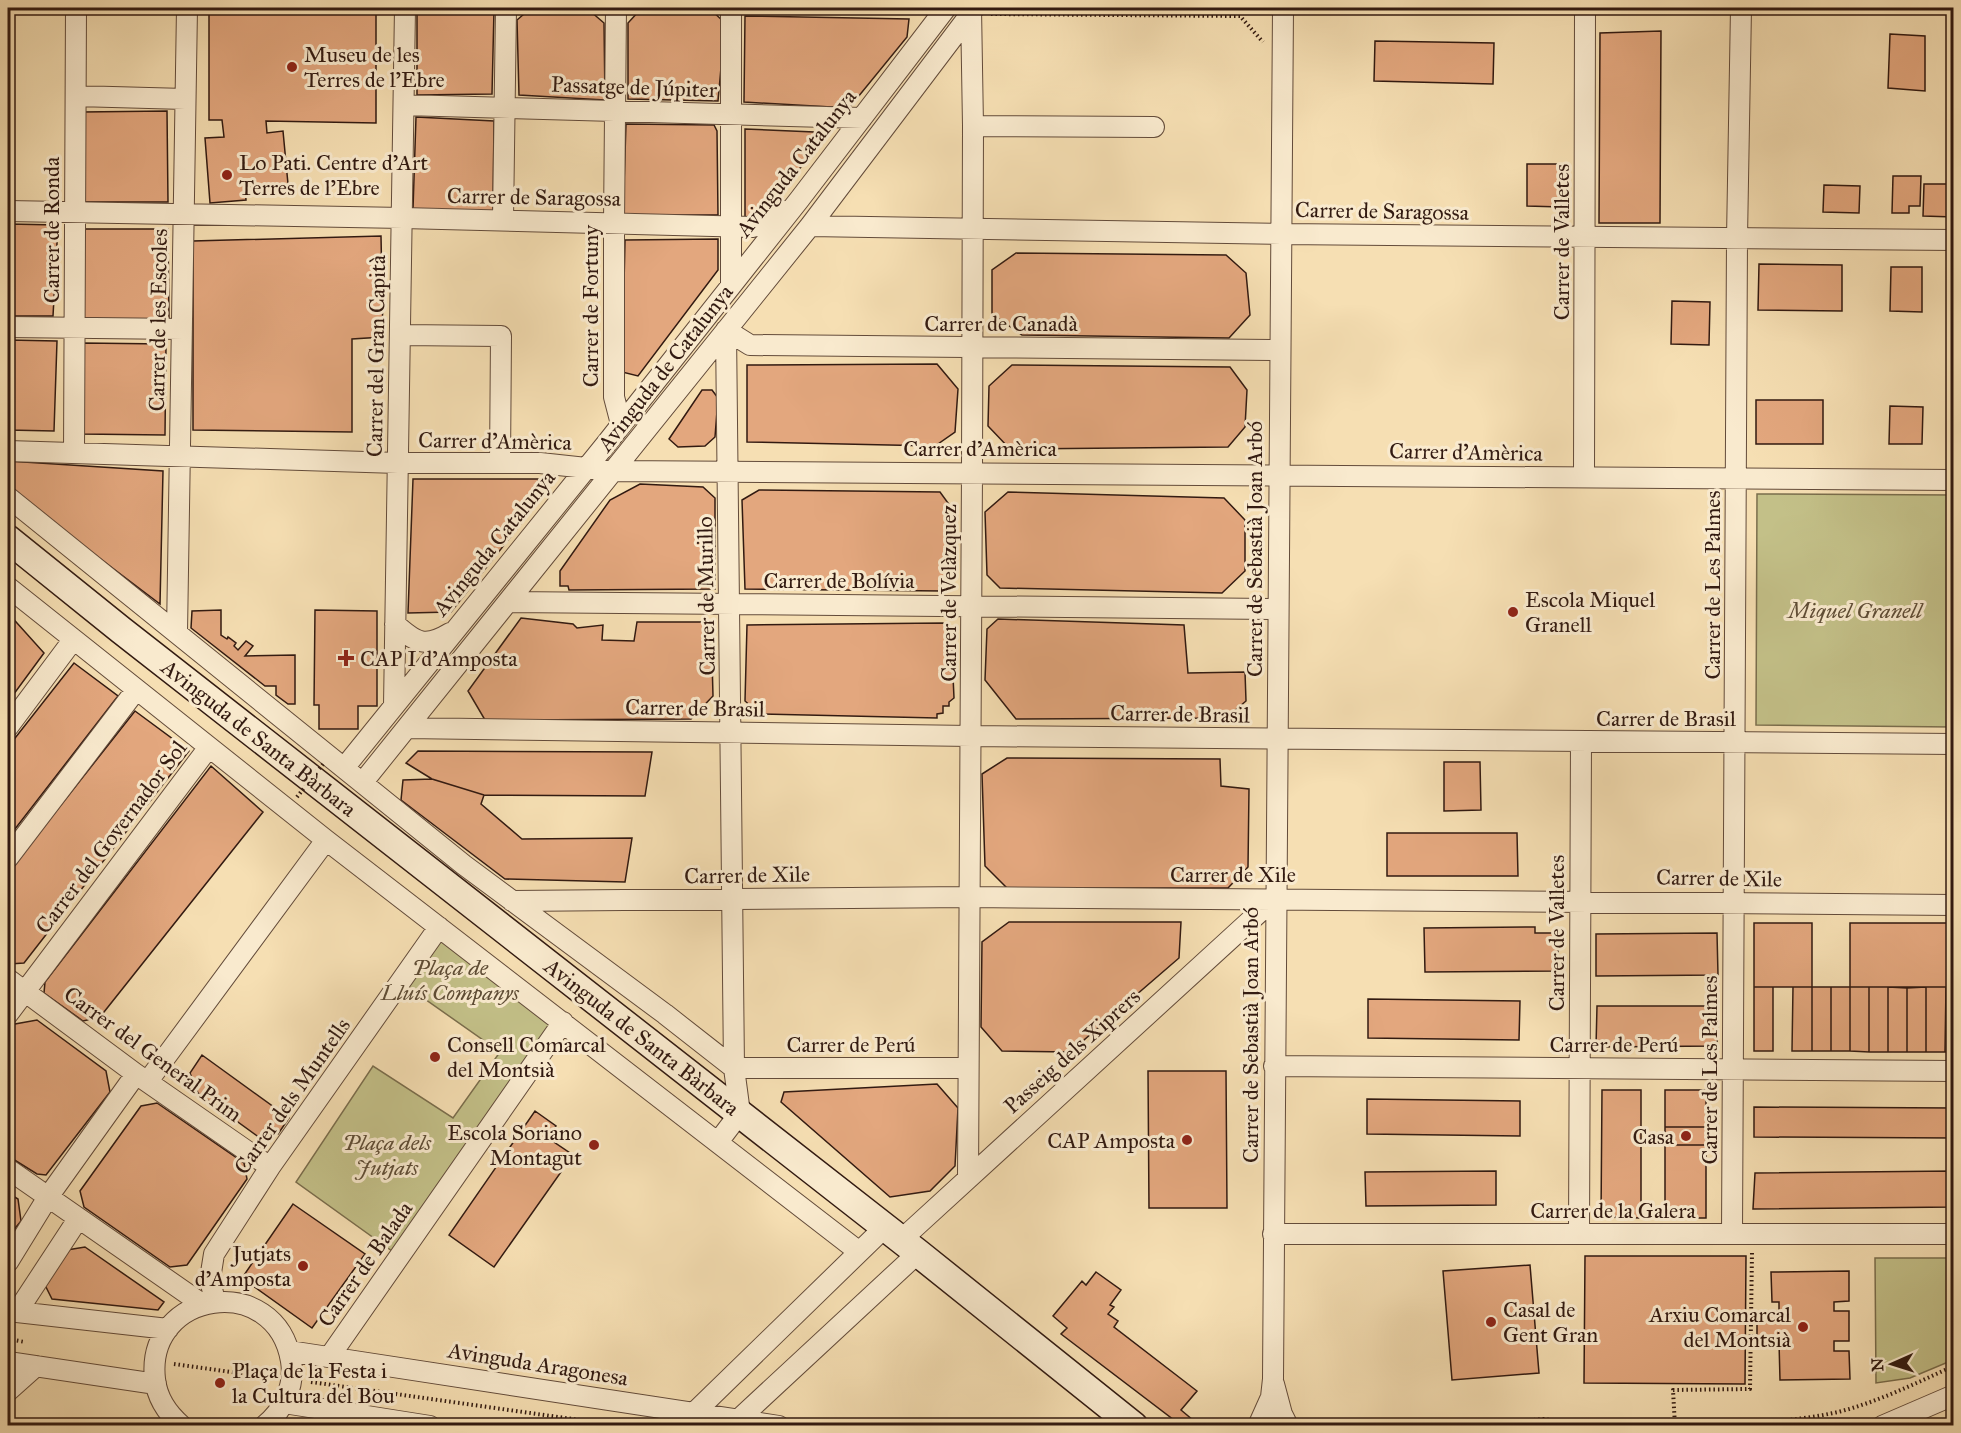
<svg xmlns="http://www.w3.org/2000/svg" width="1961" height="1433" font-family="'IM FELL Great Primer',serif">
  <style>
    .green { fill: #c3c088; stroke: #7a6d4c; stroke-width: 1.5 }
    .building { fill: #e3a77e; stroke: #321a11; stroke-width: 1.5 }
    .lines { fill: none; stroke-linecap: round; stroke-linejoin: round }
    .street-casing { stroke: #634b3a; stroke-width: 22 }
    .secondary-casing { stroke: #321a11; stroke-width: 30 }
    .path { stroke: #321a11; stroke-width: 4; stroke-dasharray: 1.5 3; stroke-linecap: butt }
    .street { stroke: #f9eace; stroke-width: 20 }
    .secondary { stroke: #f9eace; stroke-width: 27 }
    .path-bridge { stroke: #321a11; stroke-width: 4; stroke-dasharray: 1.5 3; stroke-linecap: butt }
    .poi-dot { fill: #8f2418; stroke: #f9eace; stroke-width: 2 }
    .labels { text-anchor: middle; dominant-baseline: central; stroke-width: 6; stroke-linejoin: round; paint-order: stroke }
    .poi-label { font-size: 22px; fill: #321a11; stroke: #f9eace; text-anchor: start }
    .street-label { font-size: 22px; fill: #321a11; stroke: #f9eace }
    .park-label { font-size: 22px; font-style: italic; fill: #5e4c35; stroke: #f9eace }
  </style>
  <rect width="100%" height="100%" fill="#f6dfb3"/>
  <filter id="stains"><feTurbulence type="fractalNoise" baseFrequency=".00333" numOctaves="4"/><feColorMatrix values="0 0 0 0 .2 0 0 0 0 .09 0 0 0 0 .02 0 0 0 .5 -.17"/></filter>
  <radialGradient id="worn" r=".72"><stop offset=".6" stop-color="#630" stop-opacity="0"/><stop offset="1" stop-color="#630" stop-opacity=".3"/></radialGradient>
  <path class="green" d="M1757,494L1953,495V727L1756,725Z
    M440,933L556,1022L392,1251L296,1182L373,1066L453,1118L500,1052L405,985Z
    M1875,1258H1953V1360L1910,1378L1876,1383Z"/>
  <path class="building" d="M531,8L590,11L604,23L605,100L519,95L517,20Z
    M709,8L725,23L718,101L628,99V23L639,11Z
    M417,9L494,10L492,94L417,95Z
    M209,12L376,14V123L266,121L267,133L283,131L288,184L245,187L246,200L210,203L205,138L224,137L222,120H209Z
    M745,16L909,19L907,37L849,108L744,102Z
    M1661,31L1660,223H1599L1600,33Z
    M1890,34L1925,36V91L1888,88Z
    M1375,41L1494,43L1493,84L1374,81Z
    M167,111L168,202H82V112Z
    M416,117L494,121L493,211L413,209Z
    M626,124L714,125L717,131L718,215H623Z
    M745,129L814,132L812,153L762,216L745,217Z
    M1527,164H1562L1561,207L1527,206Z
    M1893,176H1921L1920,206H1909V213H1892Z
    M1924,184H1954V217L1923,216Z
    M1824,185L1860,186L1859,213L1823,212Z
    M8,224L58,225L53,316H8Z
    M83,229H168L169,319L83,320Z
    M381,236L383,337L352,339V432L193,430V241Z
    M718,239V270L638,376L622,372L625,240Z
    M1016,253L1226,255L1246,273L1250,315L1229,338L1022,335L992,314V270Z
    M1759,264L1842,265V311L1758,310Z
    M1891,267H1922V312L1890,311Z
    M1672,301L1710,302L1709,345L1671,344Z
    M8,340L57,341L54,431L8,430Z
    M82,343L166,344L165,435L81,434Z
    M937,364L958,389L955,432L935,446L747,442V365Z
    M1012,365L1230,367L1247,390L1245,427L1228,447L1010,449L988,426L989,386Z
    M702,390H712L718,398L715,437L705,446L678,447L669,439Z
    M1756,400H1823V444H1756Z
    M1890,406L1923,407L1922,444H1889Z
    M8,461L163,471L160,604L8,489Z
    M413,479H538L543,496L451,612L408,613Z
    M640,484L703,487L715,498V589L569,590L568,586H560V571L610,500Z
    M759,490L940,492L956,514L955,579L944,591L745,589L742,500Z
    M1008,492L1224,498L1245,520V571L1222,593L1000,588L987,575L985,512Z
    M221,610V635L227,639L228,637L236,643L234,646L238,650L246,641L253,646L245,656L295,655V704H288L276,695V686H265L191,628L192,611Z
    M315,610L377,611V706H358V729H319V705H314Z
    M8,613L44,653L8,702Z
    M521,618L573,624L577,628L603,625L602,640L634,641L637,622H711L713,696L691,719L485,720L468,691Z
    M998,619L1184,625L1188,673L1245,672L1246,701L1226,718L1016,719L985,680L987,629Z
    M943,623L951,632L954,698L949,702V706H943V713L937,714V718L760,714L745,701L747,625Z
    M74,663L118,696L8,838V747Z
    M135,711L189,751L24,963L9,964L8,963V872Z
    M418,751L652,752L645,796L484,795L432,779L406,763Z
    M1007,758L1220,759L1221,786L1249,789L1248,867L1228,888H1007L985,866L982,774Z
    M1444,762H1480L1481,810L1444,811Z
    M211,766L263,812L100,1017L83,1021L44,993L45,982Z
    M432,779L484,795L481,804L522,839L632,838L625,882L505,879L401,800L403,780Z
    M1387,833H1517L1518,876H1387Z
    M1009,922H1181L1179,958L1070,1052L1002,1051L981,1027L982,942Z
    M1754,923H1812V987H1754Z
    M1850,923H1954V987H1850Z
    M1535,927V933H1558V971L1425,972L1424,928Z
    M1717,933L1718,975L1596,976V934Z
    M1754,987H1773V1051H1754Z
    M1793,987H1812V1051H1792Z
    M1812,987H1831V1051H1812Z
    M1831,987H1850V1051H1831Z
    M1850,987H1869V1052L1850,1051Z
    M1869,987H1888V1052H1869Z
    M1888,987L1907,988V1052H1888Z
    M1926,987H1946L1945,1052H1926Z
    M1926,987V1052H1907V988Z
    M1946,987H1954V1052H1945Z
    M1368,999L1520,1001L1519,1040L1368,1038Z
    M1597,1006H1718L1717,1046L1596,1047Z
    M37,1020L106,1071L110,1092L46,1175L37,1174L8,1156V1034L15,1024Z
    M202,1055L289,1118L278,1134L260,1138L198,1093L190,1073Z
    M1148,1071H1226L1227,1208H1149Z
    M937,1084L958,1108L955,1166L930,1191L890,1197L781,1102L784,1092Z
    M1602,1090H1641V1218L1601,1217Z
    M1665,1090H1706V1218H1665Z
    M1367,1099L1520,1101V1136L1367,1134Z
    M157,1103L244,1163L247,1179L187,1265L170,1267L84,1207L80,1191L141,1106Z
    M1754,1107L1954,1108V1138L1754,1137Z
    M535,1111L556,1126L548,1138L573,1155L494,1267L449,1235Z
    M1665,1127H1706V1145H1665Z
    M1496,1171V1205L1366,1206L1365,1172Z
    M1954,1171V1207L1753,1209L1755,1173Z
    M8,1193L18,1199L21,1221L8,1237Z
    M293,1204L365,1254L312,1328L242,1278Z
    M85,1247L164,1302L158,1310L52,1299L44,1283L67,1250Z
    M1585,1256H1746L1745,1384L1584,1383Z
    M1530,1265L1539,1373L1452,1380L1443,1271Z
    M1849,1271V1301L1834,1302V1311H1849V1341H1834V1351H1849L1850,1379L1780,1380L1779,1342H1757V1312L1779,1311V1302H1772L1771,1272Z
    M1096,1272L1121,1290L1110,1305L1114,1307L1108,1314L1118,1321L1114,1327L1197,1391L1181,1410L1194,1421L1184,1424L1178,1423L1061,1334L1067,1328L1053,1316L1082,1281L1086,1285Z"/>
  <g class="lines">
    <defs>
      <path id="street" d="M616,8L614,223V397L621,424
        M76,96L185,99
        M404,105L862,118
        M973,126L1154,127
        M8,211L403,218L752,227L771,222L785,211
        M503,220L506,8
        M810,226L1281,234L1954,240
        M731,286V8
        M8,327L182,329
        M726,330L750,345L1280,350
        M401,335L501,336L500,463
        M8,451L398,463H540L614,471L1954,480
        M74,453L76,8
        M1584,477L1585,8
        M8,497L464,865L665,1014L734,1068
        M8,587L326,840L858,1251
        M508,602L1277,609
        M395,624C416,643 425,648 450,633
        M177,633L187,8
        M394,706L405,8
        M8,727L73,640
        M407,728L971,736L1954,744
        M344,768L606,444L799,200L946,8
        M363,782L810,226L972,12
        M8,858L136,690
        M512,901L969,897L1954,905
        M8,979L136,1074L270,1167
        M8,1014L209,747
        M1274,1066L1954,1071
        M734,1068H968
        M148,1081L326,840
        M718,1142L740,1113L734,1068L726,330
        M8,1169L202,1304
        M968,1178L972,472L973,126L971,8
        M1273,1234H1954
        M1579,1234L1581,741
        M1732,1234L1737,238L1741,8
        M901,1240L1275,898
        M8,1262L48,1197L136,1074
        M215,1302L210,1279L214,1254L270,1167L439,927
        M8,1311L168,1329
        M17,1312L78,1219
        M289,1351L779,1426
        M330,1356L563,1022
        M8,1362L156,1384
        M1274,1384L1282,1414L1288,1426
        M8,1391L36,1366
        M284,1403L430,1426
        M695,1412L885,1227
        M739,1419L918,1253
        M182,1426C168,1414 157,1398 155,1379C145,1290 276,1271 291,1361C295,1386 284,1410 264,1426
        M1258,1426L1271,1397L1273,1379L1283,8
        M1882,1426L1954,1395"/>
      <path id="secondary" d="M8,539L121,630L918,1253L1134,1426"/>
    </defs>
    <use href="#street" class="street-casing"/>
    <use href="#secondary" class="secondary-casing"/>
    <path class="path" d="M751,8L918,12
      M991,14L1240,16L1263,42
      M8,1339L25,1342
      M174,1364L274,1378
      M311,1382L622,1426
      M1462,1426L1544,1419L1558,1421L1563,1426
      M1674,1426C1729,1423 1785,1424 1838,1412C1878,1402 1916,1383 1954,1366
      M1675,1426L1673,1390L1750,1389L1752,1252"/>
    <use href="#street" class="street"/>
    <use href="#secondary" class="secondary"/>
    <path class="path-bridge" d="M297,797L323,764"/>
  </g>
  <g class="poi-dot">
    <circle cx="292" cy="67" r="6"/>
    <circle cx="227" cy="175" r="6"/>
    <circle cx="1513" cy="612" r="6"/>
    <path d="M343 649h6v6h6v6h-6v6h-6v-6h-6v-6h6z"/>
    <circle cx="435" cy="1057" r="6"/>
    <circle cx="1686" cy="1136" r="6"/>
    <circle cx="1187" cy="1140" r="6"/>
    <circle cx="594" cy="1145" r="6"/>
    <circle cx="303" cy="1266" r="6"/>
    <circle cx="1491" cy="1322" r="6"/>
    <circle cx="1803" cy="1327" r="6"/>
    <circle cx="220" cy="1383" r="6"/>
  </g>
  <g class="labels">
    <g class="poi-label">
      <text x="304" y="54">Museu de les<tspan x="304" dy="25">Terres de l'Ebre</tspan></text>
      <text x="239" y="162">Lo Pati. Centre d'Art<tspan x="239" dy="25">Terres de l'Ebre</tspan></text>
      <text x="1525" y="599">Escola Miquel<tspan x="1525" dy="25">Granell</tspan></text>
      <text x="360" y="658">CAP I d'Amposta</text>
      <text x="447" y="1044">Consell Comarcal<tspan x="447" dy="25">del Montsià</tspan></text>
      <text x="582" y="1132" text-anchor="end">Escola Soriano<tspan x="582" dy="25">Montagut</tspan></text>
      <text x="1674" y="1136" text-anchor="end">Casa</text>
      <text x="1175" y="1140" text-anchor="end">CAP Amposta</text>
      <text x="291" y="1253" text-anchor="end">Jutjats<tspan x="291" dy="25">d'Amposta</tspan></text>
      <text x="1503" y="1309">Casal de<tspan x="1503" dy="25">Gent Gran</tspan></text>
      <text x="1791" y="1314" text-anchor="end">Arxiu Comarcal<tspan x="1791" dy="25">del Montsià</tspan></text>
      <text x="232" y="1370">Plaça de la Festa i<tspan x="232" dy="25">la Cultura del Bou</tspan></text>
    </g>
    <g class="street-label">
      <text transform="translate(634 87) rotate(2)">Passatge de Júpiter</text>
      <text transform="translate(796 163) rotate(-52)">Avinguda Catalunya</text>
      <text transform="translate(534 197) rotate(1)">Carrer de Saragossa</text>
      <text transform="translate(1382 211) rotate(1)">Carrer de Saragossa</text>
      <text transform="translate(51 230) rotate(-90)">Carrer de Ronda</text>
      <text transform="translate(1561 242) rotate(-90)">Carrer de Valletes</text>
      <text transform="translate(590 306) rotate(-90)">Carrer de Fortuny</text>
      <text transform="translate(158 320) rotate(-89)">Carrer de les Escoles</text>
      <text x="1001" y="323">Carrer de Canadà</text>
      <text transform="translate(376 356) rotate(-89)">Carrer del Gran Capità</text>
      <text transform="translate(665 368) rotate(-52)">Avinguda de Catalunya</text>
      <text transform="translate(495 441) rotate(1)">Carrer d'Amèrica</text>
      <text x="980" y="448">Carrer d'Amèrica</text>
      <text transform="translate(1466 452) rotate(1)">Carrer d'Amèrica</text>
      <text transform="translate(494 543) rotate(-51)">Avinguda Catalunya</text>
      <text transform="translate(1254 549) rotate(-90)">Carrer de Sebastià Joan Arbó</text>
      <text x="839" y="580">Carrer de Bolívia</text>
      <text transform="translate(1712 585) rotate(-90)">Carrer de Les Palmes</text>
      <text transform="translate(948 593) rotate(-90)">Carrer de Velàzquez</text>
      <text transform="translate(706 596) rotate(-91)">Carrer de Murillo</text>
      <text transform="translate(695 708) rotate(1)">Carrer de Brasil</text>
      <text transform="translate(1180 714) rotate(1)">Carrer de Brasil</text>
      <text x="1666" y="718">Carrer de Brasil</text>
      <text transform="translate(259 738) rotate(38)">Avinguda de Santa Bàrbara</text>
      <text transform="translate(111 837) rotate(-53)">Carrer del Governador Sol</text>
      <text x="1233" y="874">Carrer de Xile</text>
      <text transform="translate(747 875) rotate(-1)">Carrer de Xile</text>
      <text transform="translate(1719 878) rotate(1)">Carrer de Xile</text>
      <text transform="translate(1556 933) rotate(-90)">Carrer de Valletes</text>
      <text transform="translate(1250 1035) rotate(-90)">Carrer de Sebastià Joan Arbó</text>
      <text transform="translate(642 1037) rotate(38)">Avinguda de Santa Bàrbara</text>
      <text x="851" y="1044">Carrer de Perú</text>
      <text x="1614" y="1044">Carrer de Perú</text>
      <text transform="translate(1072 1051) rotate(-42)">Passeig dels Xiprers</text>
      <text transform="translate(153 1054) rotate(36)">Carrer del General Prim</text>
      <text transform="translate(1709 1070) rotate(-90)">Carrer de Les Palmes</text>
      <text transform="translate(292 1096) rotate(-55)">Carrer dels Muntells</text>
      <text x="1613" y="1210">Carrer de la Galera</text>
      <text transform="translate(365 1264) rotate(-55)">Carrer de Balada</text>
      <text transform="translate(538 1364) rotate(9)">Avinguda Aragonesa</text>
    </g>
    <g class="park-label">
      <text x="1855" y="610">Miquel Granell</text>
      <text x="450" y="967">Plaça de<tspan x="450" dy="25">Lluís Companys</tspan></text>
      <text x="387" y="1142">Plaça dels<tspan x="387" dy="25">Jutjats</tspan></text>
    </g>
  </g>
  <rect width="1961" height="1433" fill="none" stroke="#f6dfb3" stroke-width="30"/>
  <rect x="9" y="9" width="1943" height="1415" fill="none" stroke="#321a11" stroke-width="3"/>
  <rect x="15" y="15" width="1931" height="1403" fill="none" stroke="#321a11" stroke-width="1.5"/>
  <g transform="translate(1892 1364) rotate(267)" stroke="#f9eace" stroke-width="4.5" paint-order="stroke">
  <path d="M0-4.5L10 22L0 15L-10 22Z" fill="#321a11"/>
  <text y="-9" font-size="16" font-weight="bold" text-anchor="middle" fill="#321a11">N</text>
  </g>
  <rect width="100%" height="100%" filter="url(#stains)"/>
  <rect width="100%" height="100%" fill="url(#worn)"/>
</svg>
